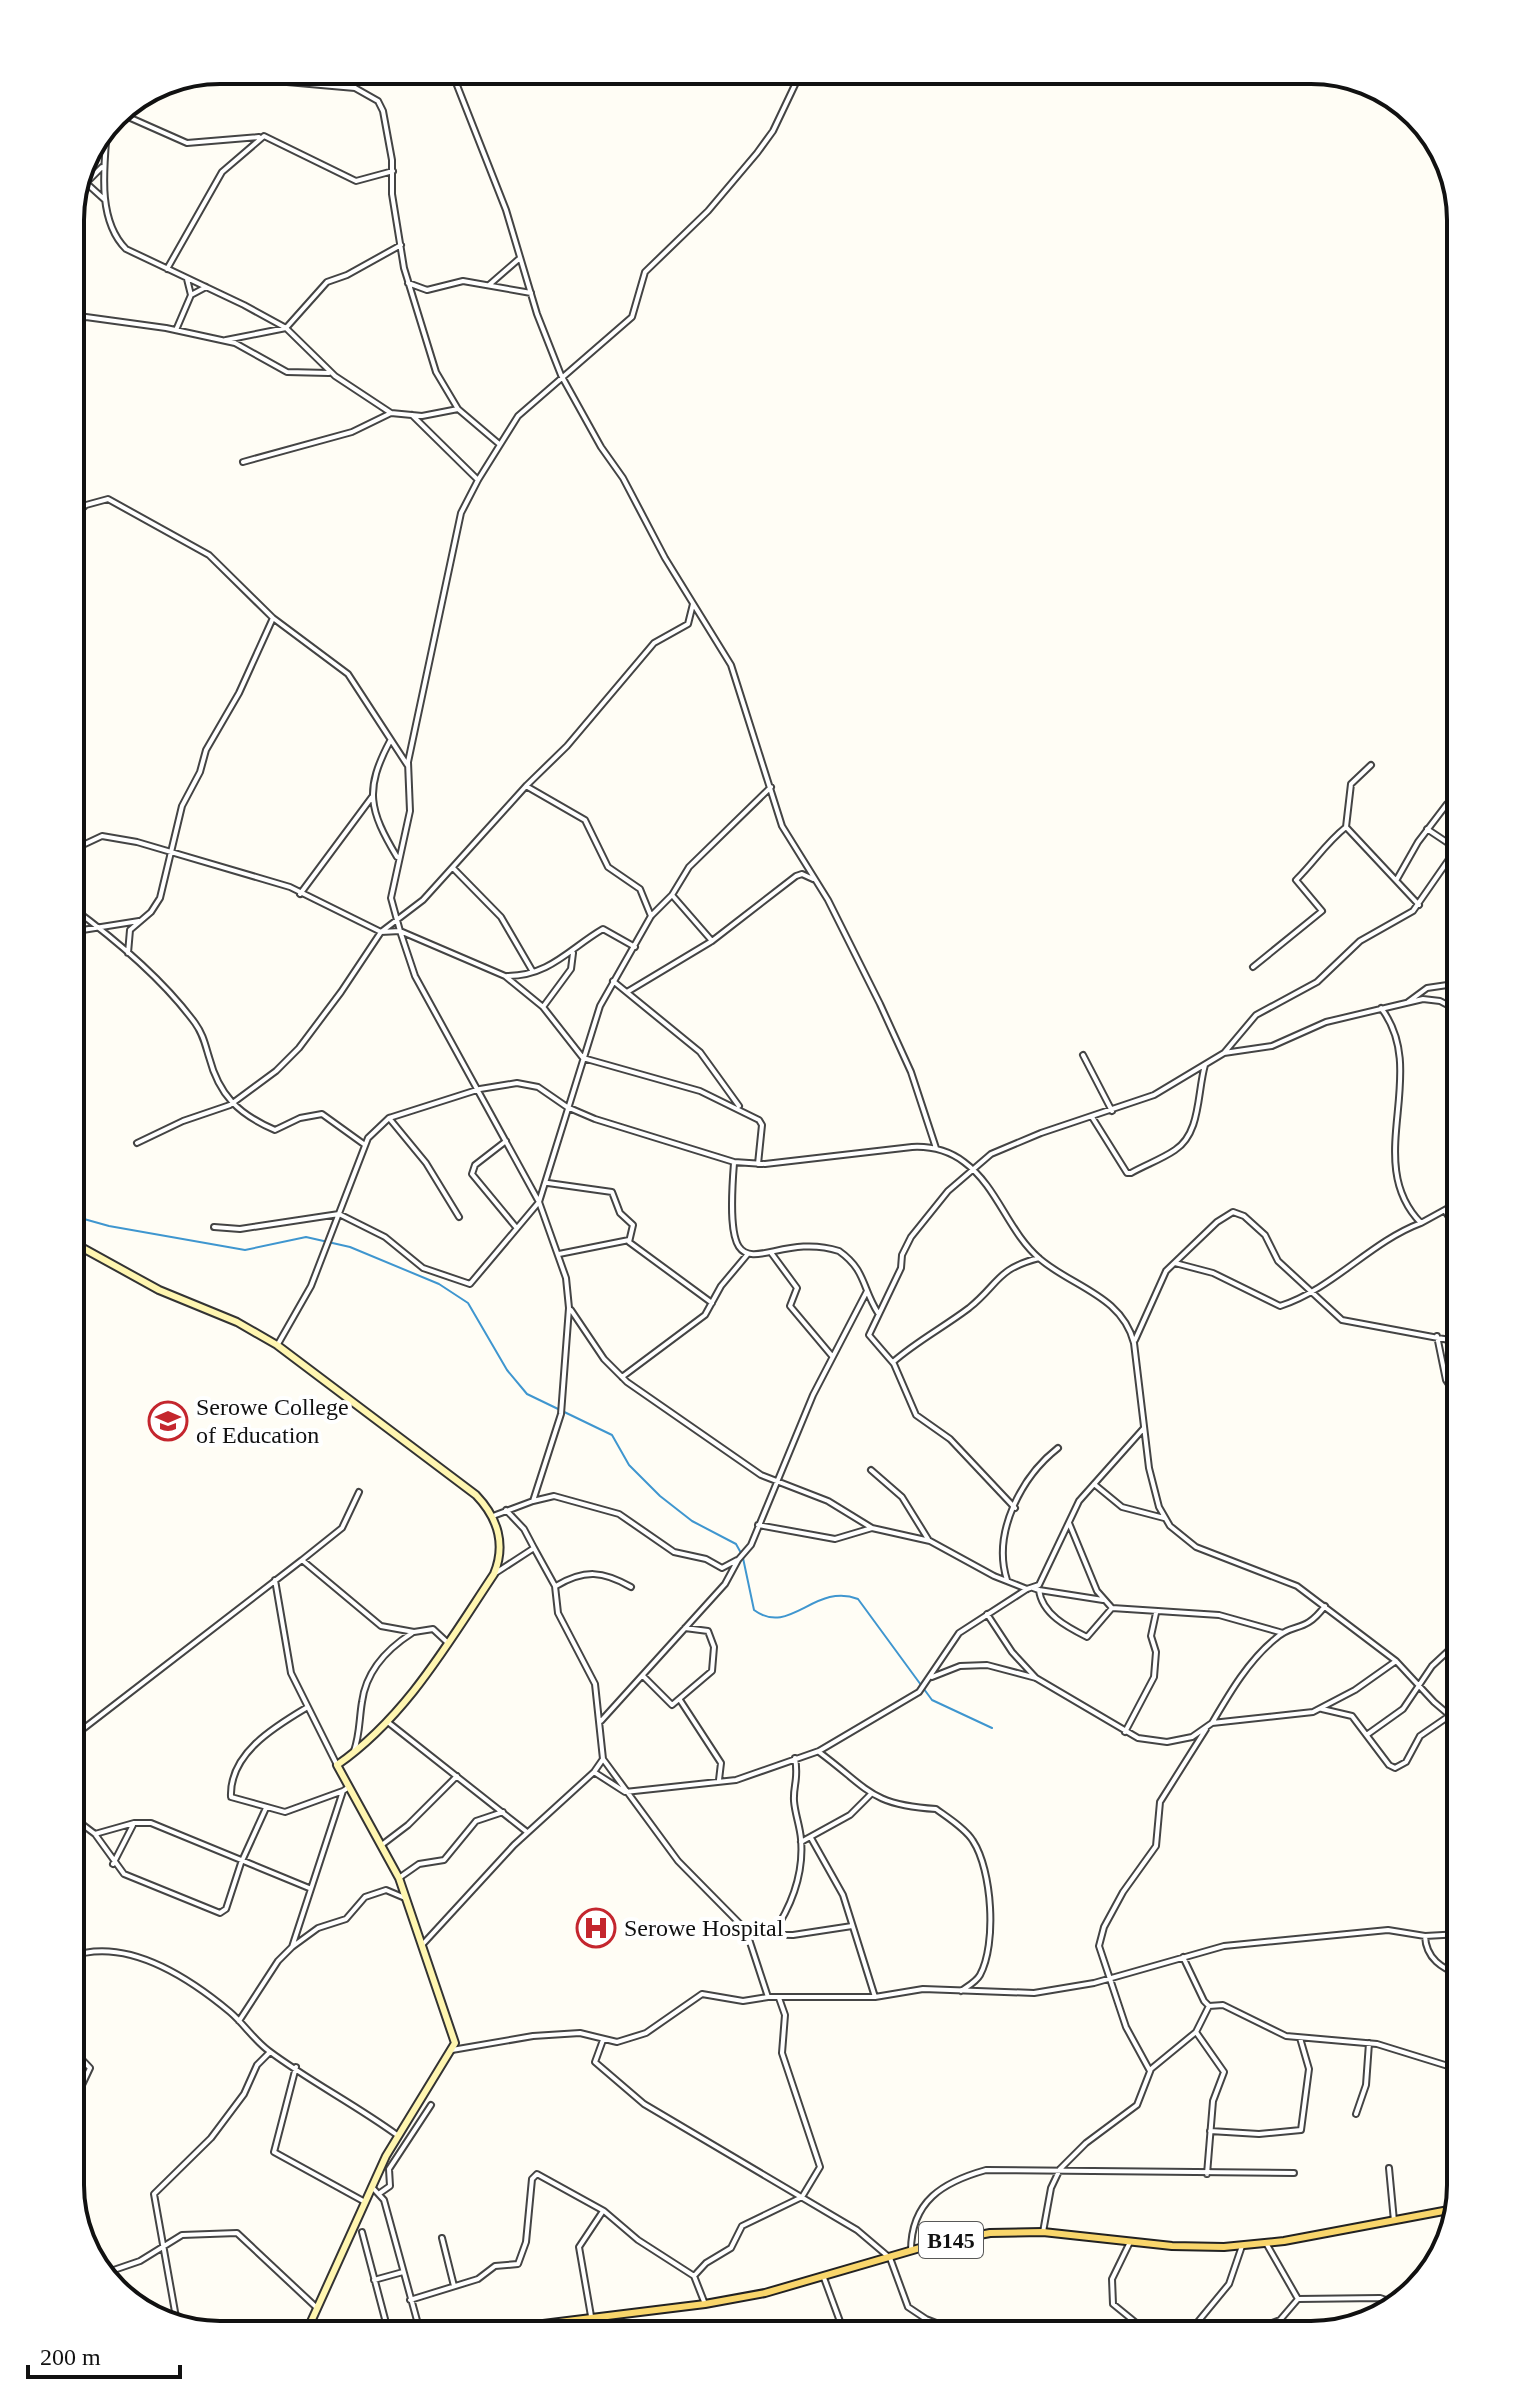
<svg xmlns="http://www.w3.org/2000/svg" width="1531" height="2405" font-family="'Times New Roman',serif">
  <style>
    .lines { fill: none; stroke-linecap: round; stroke-linejoin: round }
    .stream { stroke: #3f96cf; stroke-width: 2 }
    .street-casing { stroke: #444; stroke-width: 8 }
    .secondary-casing { stroke: #333; stroke-width: 10 }
    .primary-casing { stroke: #222; stroke-width: 10 }
    .street { stroke: #fff; stroke-width: 4 }
    .secondary { stroke: #fff6b0; stroke-width: 6 }
    .primary { stroke: #f9d66b; stroke-width: 6 }
    .labels { text-anchor: middle; dominant-baseline: central; stroke-width: 8; stroke-linejoin: round; paint-order: stroke }
    .shield { fill: #fff; stroke: #585858; stroke-width: 2 }
    .shield-label { font-size: 22px; font-weight: bold; fill: #111 }
    .poi-label { font-size: 24px; fill: #111; stroke: #fff; text-anchor: start }
    .rim { fill: none; stroke: #111; stroke-width: 4 }
  </style>
  <rect width="100%" height="100%" fill="#fffdf5"/>
  <g class="lines">
    <path class="stream" d="M70,1211L84,1219L109,1226L245,1250L306,1237L350,1247L439,1284L468,1303L507,1370L527,1394L612,1435L629,1465L660,1496L692,1521L736,1544L741,1553
      M743,1558L754,1610C790,1637 815,1582 858,1599L932,1700L992,1728"/>
    <defs>
      <path id="street" d="M251,70L287,82L355,88L378,101L383,111L392,160V194L404,268L436,372L458,409
        M346,70L355,88
        M451,70L506,210L537,314L561,375L601,447L623,478L665,558L731,665L782,826L828,900L880,1004L911,1072L936,1148
        M117,112L187,143L259,137
        M107,130C104,168 97,220 126,249L244,305L286,328L335,376L391,413
        M84,181L105,200
        M70,214L86,183L102,167
        M167,269L222,172L264,136L356,181L393,171
        M408,283L427,290L463,281L531,293
        M489,285L520,258
        M191,295L206,287
        M70,320L86,317L166,328L235,343L287,372L329,373
        M176,330L191,295L187,279
        M226,340L286,328L327,282L347,275L401,245
        M412,415L478,480
        M243,462L352,432L391,413L422,416L458,409L498,443
        M70,519L86,505L108,499L209,555L273,618L348,674L408,766
        M70,654L76,651
        M390,741C364,790 369,810 397,857
        M1371,765L1351,784L1346,827L1419,905
        M526,786L585,820L608,867L640,889L651,916
        M70,851L102,836L137,842L290,887L381,932L400,931L505,976L543,1007L583,1058L700,1091L759,1120L762,1125L758,1164
        M453,868L501,917L533,972
        M1297,879C1315,861 1326,843 1346,827
        M1397,879L1418,842L1447,804
        M300,894L372,797
        M672,895L712,941
        M70,906C115,939 162,978 195,1023C203,1034 205,1044 209,1057C219,1095 238,1114 275,1130L300,1118L322,1114L365,1145
        M70,932L139,921
        M128,953L130,930L151,912L160,898L182,806L200,772L206,750L239,693L273,618
        M1253,967L1322,911L1296,880
        M507,976C550,976 570,948 603,929L635,947
        M613,981L700,1052L739,1106
        M627,992L712,941L796,876L802,874L813,879
        M1408,1002L1427,988L1461,983
        M543,1007L571,969L573,953
        M1381,1008C1431,1073 1361,1162 1421,1223L1461,1201
        M1224,1053L1256,1015L1317,982L1360,941L1413,911L1454,852L1451,845L1427,829
        M1083,1055L1112,1111
        M1092,1117L1127,1173H1131C1145,1165 1162,1159 1175,1150C1201,1133 1197,1093 1205,1065
        M389,1118L426,1163L459,1217
        M506,1141L475,1165L472,1174L515,1226
        M137,1143L183,1121L230,1105L276,1071L299,1048L341,992L381,932L423,900L526,786L567,746L654,643L688,624L693,604
        M734,1163C722,1313 764,1227 839,1251C866,1270 862,1288 878,1313
        M548,1183L612,1192L620,1213L633,1225L629,1242L712,1303
        M1445,1211L1461,1235
        M214,1227L240,1229L339,1214L385,1237L423,1268L470,1284L539,1202L600,1006L651,916L672,895L689,867L771,787
        M559,1254L629,1240
        M772,1254L797,1288L790,1306L832,1356
        M1175,1263L1213,1273L1280,1306C1333,1289 1370,1242 1421,1223
        M1461,1270L1455,1253L1461,1241
        M571,1310L604,1359L627,1382L761,1475L828,1501L872,1528L930,1541L994,1576L1027,1589
        M1437,1336L1446,1380L1454,1392L1453,1403L1461,1421
        M1135,1340L1166,1271L1217,1222L1233,1212L1244,1216L1265,1235L1278,1261L1342,1320L1449,1340L1461,1337
        M278,1344L311,1286L368,1138L389,1118L480,1089L517,1083L538,1087L567,1107L595,1119L734,1162L765,1164L912,1147C931,1146 948,1150 964,1162C998,1187 1008,1232 1040,1259C1073,1287 1122,1296 1134,1343L1149,1468L1159,1507L1170,1526L1196,1547L1297,1586L1396,1661L1434,1702L1461,1725
        M893,1362C917,1341 944,1327 969,1308C999,1284 996,1269 1039,1258
        M622,1377L705,1315L721,1286L747,1255
        M871,1470L902,1497L928,1539
        M1094,1484L1122,1507L1164,1518
        M533,1501L554,1496L619,1514L674,1552L706,1559L722,1568L737,1560
        M1015,1508L950,1439L916,1415L894,1364L869,1335L901,1268L902,1255L911,1237L948,1191L991,1154L1041,1133L1154,1095L1224,1053L1272,1046L1326,1022L1423,999L1440,1001L1461,1012
        M506,1510L524,1529L534,1548
        M493,1516L533,1501L561,1414L569,1308L566,1278L539,1202L415,976L400,931L391,898L410,811L408,762L461,513L478,480L518,416L632,317L645,272L708,211L757,153L773,131L802,70
        M1069,1523L1097,1591L1112,1608
        M758,1525L835,1539L872,1528
        M302,1560L342,1528L359,1492
        M494,1574L534,1548L555,1586L558,1613L595,1684L603,1759L678,1861L746,1930L768,1997
        M275,1580L291,1673L337,1765
        M1007,1580C992,1533 1021,1477 1058,1448
        M556,1586C585,1569 603,1571 631,1587
        M1033,1588L1039,1590C1042,1614 1067,1627 1087,1637L1112,1608L1219,1615L1283,1633
        M1039,1590L1103,1600
        M987,1614L1012,1652L1036,1678
        M643,1676L672,1705L712,1671L714,1647L708,1631L685,1628
        M932,1677L960,1666L987,1665L1036,1678L1138,1738L1167,1742L1192,1737L1212,1723L1313,1712L1355,1690L1396,1661
        M680,1700L721,1763L719,1780
        M306,1708C274,1727 229,1754 231,1797L285,1812L343,1791
        M1322,1709L1352,1716L1389,1765L1395,1768L1406,1762L1420,1736L1449,1716
        M601,1721L725,1584L738,1560L751,1545L813,1395L867,1291
        M389,1723L527,1832
        M1212,1723C1229,1694 1248,1661 1275,1639C1295,1621 1303,1635 1325,1606
        M1125,1732L1154,1677L1156,1652L1151,1636L1156,1613
        M1368,1734L1403,1709L1432,1666L1461,1639
        M70,1739L302,1560L381,1626L414,1632L433,1629L448,1643
        M354,1751C360,1734 359,1720 362,1702C366,1671 387,1649 412,1633
        M819,1752C869,1789 870,1805 936,1809C947,1817 966,1829 973,1841C992,1870 997,1944 980,1975C976,1982 968,1986 961,1991
        M594,1772L625,1792L736,1780L819,1751L919,1692L959,1633L1027,1589L1039,1585L1079,1501L1144,1428
        M70,1815L95,1834L124,1874L220,1913L226,1909L241,1863L266,1808
        M95,1834L134,1823H151L309,1888
        M811,1838L843,1895L875,1997
        M801,1842L850,1815L870,1795
        M383,1844L408,1825L457,1776
        M113,1864L133,1825
        M399,1878L419,1864L444,1860L476,1821L503,1812
        M749,1934L793,1935L852,1926
        M772,1935C791,1907 804,1873 801,1839C800,1826 795,1814 794,1801C793,1785 799,1779 795,1758
        M1425,1936C1426,1959 1442,1968 1461,1976
        M423,1944L514,1845L594,1772L603,1759
        M292,1947L318,1928L346,1919L365,1897L386,1890L405,1898
        M70,1957C126,1936 188,1977 230,2012C244,2024 254,2040 269,2051C309,2081 356,2105 397,2135
        M1183,1957L1204,2001L1209,2006L1223,2005L1286,2036L1377,2044L1461,2070
        M239,2021L278,1961L292,1947L343,1791L349,1787
        M603,2040L595,2062L644,2104L857,2230L890,2258L908,2307L926,2319L967,2335
        M70,2047L90,2068L82,2085
        M452,2050L533,2036L580,2033L617,2042L646,2033L702,1994L743,2001L768,1997H875L923,1989L1034,1993L1094,1983L1224,1946L1388,1930L1425,1936L1461,1934
        M296,2067L274,2152L365,2202
        M1150,2071L1126,2027L1099,1946L1104,1927L1123,1892L1156,1846L1160,1802L1206,1729
        M1356,2114L1366,2085L1369,2043
        M1210,2131L1259,2134L1301,2130L1309,2069L1300,2038
        M1389,2168L1394,2221
        M1207,2174L1213,2101L1224,2072L1196,2032L1209,2006
        M372,2187L384,2200L421,2335
        M380,2193L390,2186L389,2169L431,2105
        M362,2232L385,2319
        M1043,2232L1051,2188L1060,2169L1086,2143L1137,2105L1151,2069L1196,2032
        M442,2238L454,2286
        M1130,2242L1112,2279L1113,2304L1151,2335
        M911,2251C911,2201 943,2182 986,2170L1294,2173
        M105,2273L140,2261L182,2235L237,2233L317,2308
        M694,2276L706,2263L731,2248L742,2226L802,2197L820,2167L782,2053L785,2015L779,1998
        M824,2278L845,2335
        M374,2280L403,2272
        M1298,2299L1380,2298L1395,2303
        M410,2300L478,2279L495,2266L518,2264L526,2242L532,2179L537,2174L604,2211L638,2240L694,2276L705,2304
        M591,2316L579,2247L603,2211
        M177,2323L154,2194L211,2138L244,2094L257,2065L270,2052
        M1187,2335L1229,2284L1242,2246
        M1240,2335L1280,2320L1298,2299L1266,2243"/>
      <path id="secondary" d="M70,1241L159,1290L237,1322L277,1345L476,1495C498,1518 506,1545 494,1574C448,1643 406,1717 337,1765L399,1878L455,2043L386,2156L305,2335"/>
      <path id="primary" d="M453,2335L705,2304L765,2293L937,2243L990,2233L1043,2232L1172,2246L1224,2247L1284,2241L1454,2209"/>
    </defs>
    <use href="#street" class="street-casing"/>
    <use href="#secondary" class="secondary-casing"/>
    <use href="#primary" class="primary-casing"/>
    <use href="#street" class="street"/>
    <use href="#secondary" class="secondary"/>
    <use href="#primary" class="primary"/>
  </g>
  <defs>
    <symbol id="university-ring" viewBox="-11 -11 22 22"><circle r="9.5" fill="#fff" stroke="#c4262e" stroke-width="1.5"/><path d="M0-5L7-2L0 1L-7-2ZM-4 1L0 2.5L4 1V4Q0 6-4 4Z" fill="#c4262e"/></symbol>
    <symbol id="hospital-ring" viewBox="-11 -11 22 22"><circle r="9.5" fill="#fff" stroke="#c4262e" stroke-width="1.5"/><path d="M-5-5h3v3.5h4V-5h3V5h-3V1.5h-4V5h-3Z" fill="#c4262e"/></symbol>
  </defs>
  <g fill-rule="evenodd">
    <use href="#university-ring" x="146" y="1399" width="44" height="44"/>
    <use href="#hospital-ring" x="574" y="1906" width="44" height="44"/>
  </g>
  <g class="labels">
    <rect class="shield" x="919" y="2222" width="64" height="36" rx="6"/>
    <g class="shield-label">
      <text x="951" y="2240">B145</text>
    </g>
    <g class="poi-label">
      <text x="196" y="1407">Serowe College<tspan x="196" dy="28">of Education</tspan></text>
      <text x="624" y="1928">Serowe Hospital</text>
    </g>
  </g>
  <path d="M0 0H1531V2405H0ZM220 84H1311A136 136 0 0 1 1447 220V2185A136 136 0 0 1 1311 2321H220A136 136 0 0 1 84 2185V220A136 136 0 0 1 220 84Z" fill="#fff" fill-rule="evenodd"/>
  <path class="rim" d="M220 84H1311A136 136 0 0 1 1447 220V2185A136 136 0 0 1 1311 2321H220A136 136 0 0 1 84 2185V220A136 136 0 0 1 220 84Z"/>
  <path d="M28 2365v12h152v-12" fill="none" stroke="#111111" stroke-width="4"/>
  <text x="40" y="2365" font-size="24" fill="#111111" stroke="#ffffff" stroke-width="6" paint-order="stroke">200 m</text>
</svg>
